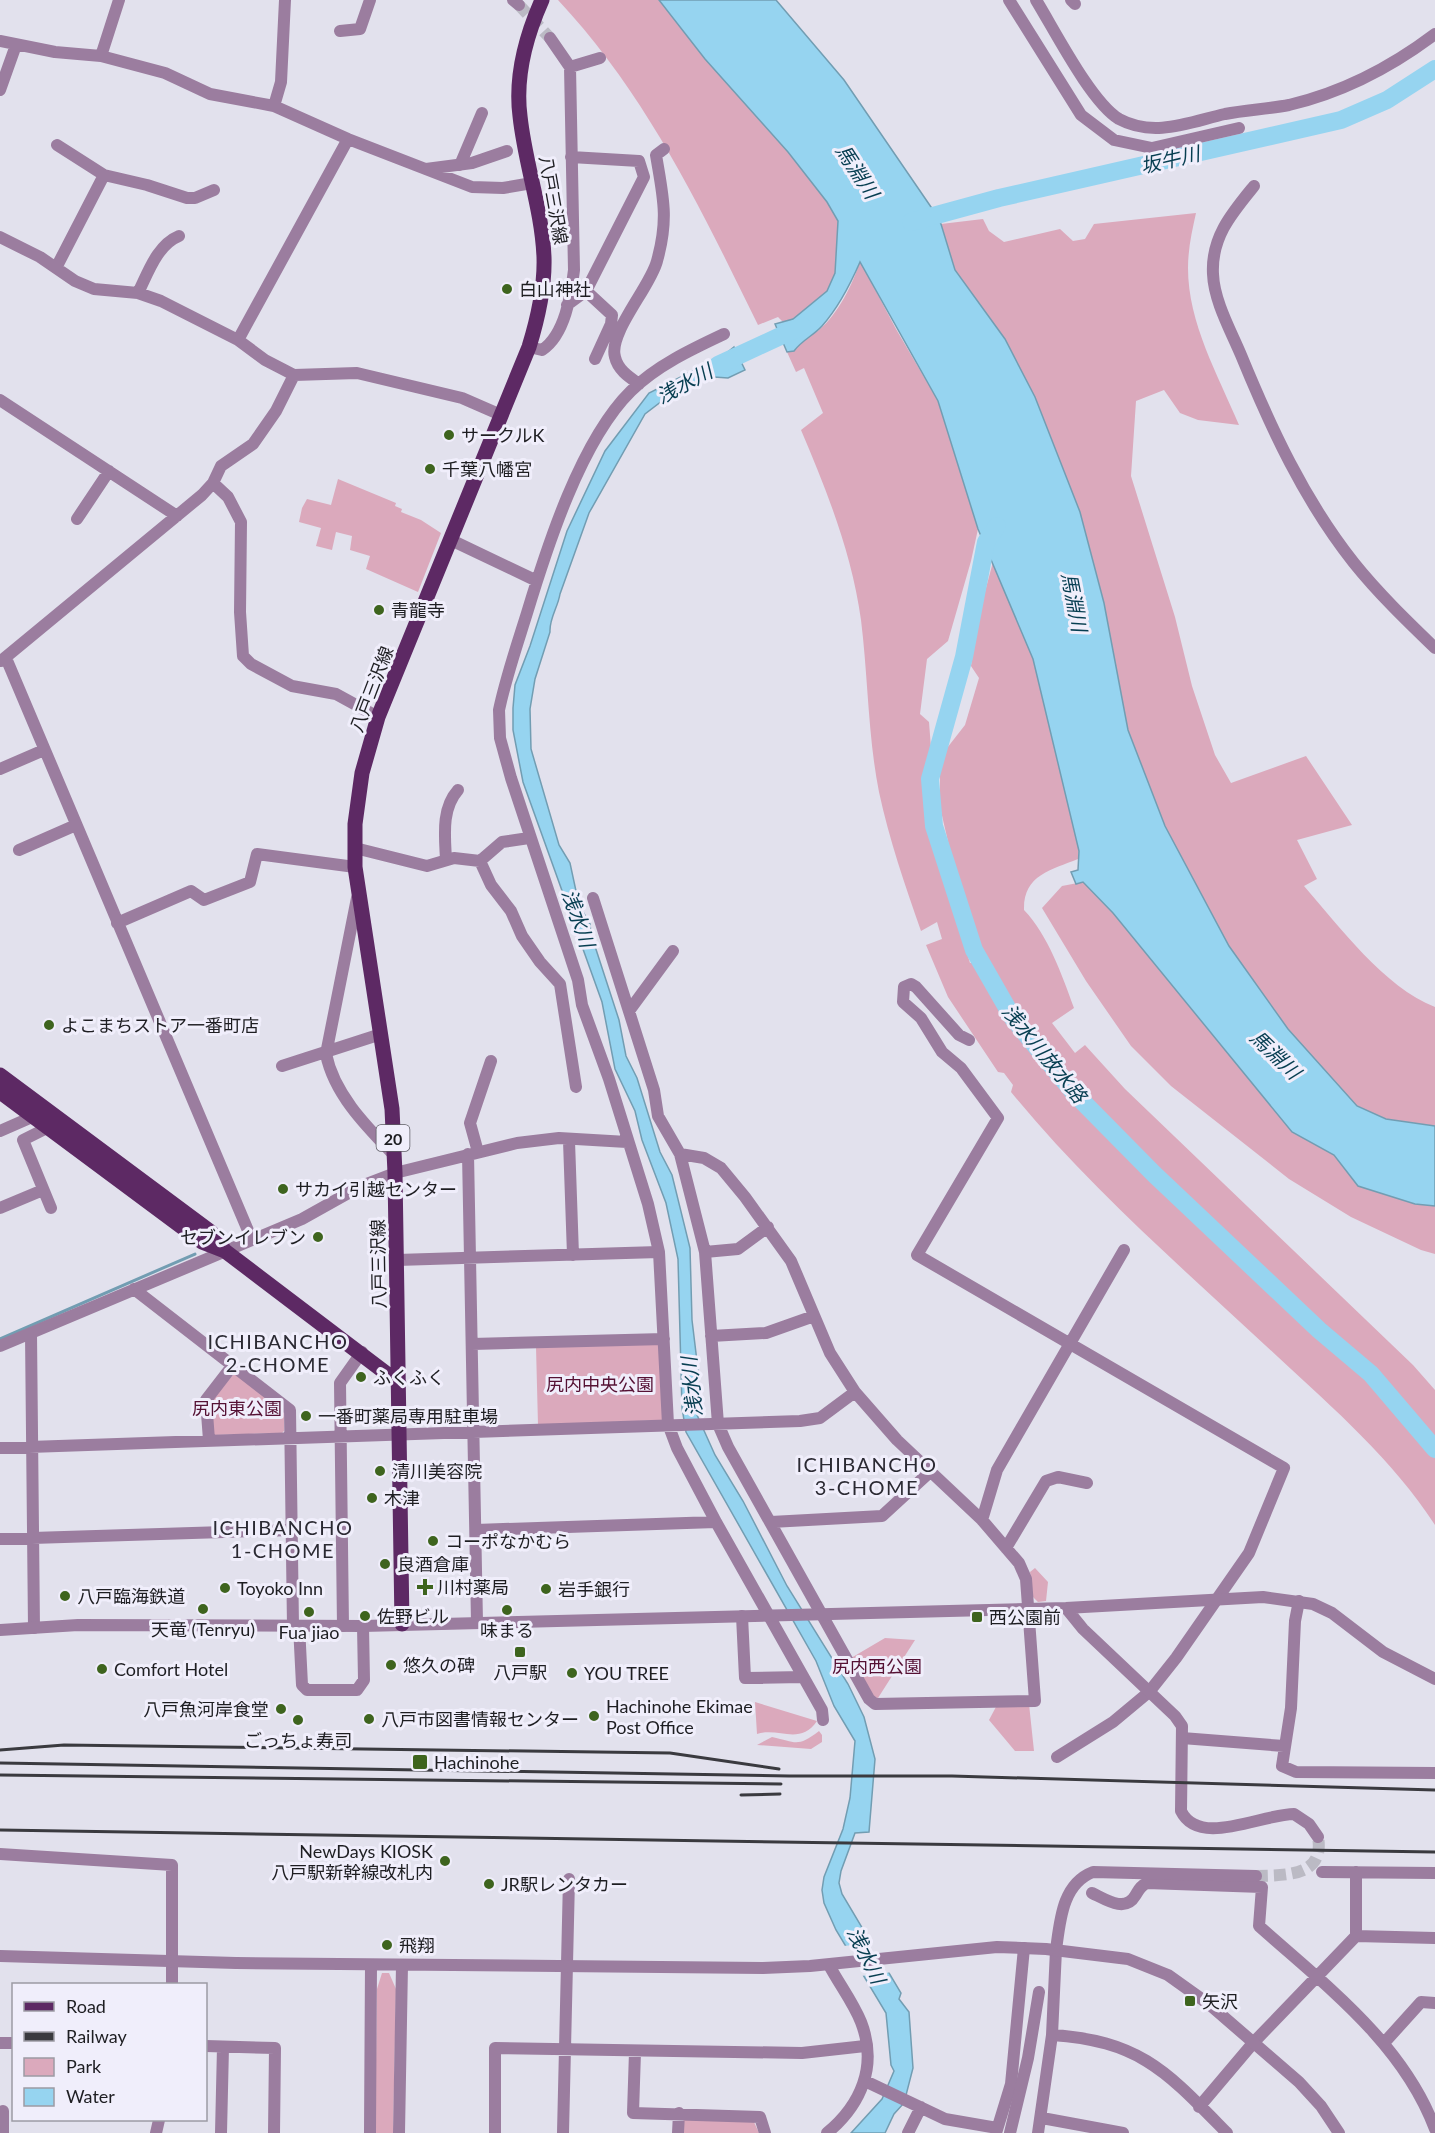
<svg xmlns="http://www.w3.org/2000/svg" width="1435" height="2133" font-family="Lato,'Noto Sans JP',sans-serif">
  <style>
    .green { fill: #dba9bc }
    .water { fill: #96d4f0; stroke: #729db2; stroke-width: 1.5 }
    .pier { fill: #e2e1ed }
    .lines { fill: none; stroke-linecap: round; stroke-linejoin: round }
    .stream { stroke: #729db2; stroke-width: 3 }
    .river { stroke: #96d4f0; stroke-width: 18 }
    .minor-tunnel { stroke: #bbbac4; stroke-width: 12; stroke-dasharray: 12 6; stroke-linecap: butt }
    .tertiary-tunnel { stroke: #bbbac4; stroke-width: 12; stroke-dasharray: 12 6; stroke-linecap: butt }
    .minor { stroke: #9b7d9f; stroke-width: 12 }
    .tertiary { stroke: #9b7d9f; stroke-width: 12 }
    .primary { stroke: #5d2964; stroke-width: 15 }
    .rail { stroke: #3a3a3f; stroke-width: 3 }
    .poi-dot { fill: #3e641e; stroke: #f0eefb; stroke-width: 2 }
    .labels { text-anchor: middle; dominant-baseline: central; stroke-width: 6; stroke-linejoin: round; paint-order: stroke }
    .shield { fill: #f0eefb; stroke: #5d5c63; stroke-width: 1.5 }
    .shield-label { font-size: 16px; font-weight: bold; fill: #1e1e22 }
    .street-label { font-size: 18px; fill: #1e1e22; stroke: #f0eefb }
    .poi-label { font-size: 18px; fill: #1e1e22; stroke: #f0eefb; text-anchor: start }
    .park-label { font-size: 18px; fill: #551134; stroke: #f0eefb }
    .water-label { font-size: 20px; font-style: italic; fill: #073e51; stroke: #f0eefb }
    .neighbourhood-label { font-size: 20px; letter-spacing: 1.5px; fill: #2b2a33; stroke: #f0eefb }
  </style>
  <rect width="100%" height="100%" fill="#e2e1ed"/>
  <path class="green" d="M558,0H659L788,152L827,202L838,221L835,273L827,291L793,319L783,322L778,317L758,325C701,209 647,95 558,0Z
    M1196,213C1192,231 1188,249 1188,268C1188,323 1218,375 1239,425L1198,420L1180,413L1164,390L1136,401L1131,476L1175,617L1192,686L1215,755L1231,783L1306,756L1352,825L1297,840L1317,879L1304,886C1340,927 1384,987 1435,1007V1126L1386,1119L1357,1106L1288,1029L1229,946L1165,826L1128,730L1104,603L1080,512L1035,397L1005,339L955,270L941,224L983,219L989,231L1004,242L1060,229L1073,241L1085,239L1094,224Z
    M860,261L896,329L938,401L978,529L971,561L948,641L927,659L920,714L929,722L931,748L924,786L929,826L970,963L984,959L956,876L940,807V757L965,725L979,678L971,666L977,621L993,562L1033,659L1079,851L1078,859C1051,870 1023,875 1024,910C1048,935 1062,975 1074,1008L1052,1023L1075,1053L1085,1045L1125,1089L1413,1365L1435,1390V1525C1393,1460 1334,1409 1278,1357C1186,1271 1090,1189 1011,1092L1013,1085L1004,1073L998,1072L948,997L926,945L942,939L937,922L921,931C905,885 889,839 879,792C868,737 868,676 861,620C852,554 827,491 801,430L823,413L804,368L796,372L787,352L794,351C802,341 809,337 819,330C838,314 853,284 860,261Z
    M338,479L396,503L395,506L402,509L401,512L421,520L441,533L418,592L366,569L370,556L350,550L352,536L336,532L332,550L316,546L321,528L299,522L302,508L307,499L331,505Z
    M1083,882L1113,913L1292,1132L1334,1155L1358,1186L1415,1204L1435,1206V1254L1421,1250L1351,1217L1289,1179L1171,1086L1131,1046L1086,981L1042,908L1062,886Z
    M661,1343L664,1420L538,1425L536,1347Z
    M235,1373L284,1411V1431L282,1433L214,1435L209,1401Z
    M1035,1568L1048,1582L1046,1601L1038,1602L1033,1597L1030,1572Z
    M885,1638L915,1640L878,1698H874L851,1658Z
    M755,1702L817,1721C800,1746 779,1727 757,1734Z
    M1029,1704L1034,1751H1015L989,1720L997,1705Z
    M819,1731L822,1735V1742L811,1749L757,1745L772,1737C796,1742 797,1748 819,1731Z
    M382,1973H389L396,1989L393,2133H375L377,1989Z
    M686,2118L754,2122L759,2133H681L682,2122Z"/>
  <path class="water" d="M659,0H776L844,80L931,207L941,224L955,270L1005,339L1035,397L1080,512L1104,603L1128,730L1165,826L1229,946L1288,1029L1357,1106L1386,1119L1435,1126V1206L1415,1204L1358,1186L1334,1155L1292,1132L1113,913L1083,882L1076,884L1071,872L1078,870L1079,851L1033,659L978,529L938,401L860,262C850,285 839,307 822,326C813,336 802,340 794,351L787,352L775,324L793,319L827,291L835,273L838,221L827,202L788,152L705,59Z
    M734,347L745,370L728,378L714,377L683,385L645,414L589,513L560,594C558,607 549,619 550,632L535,679L530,709L531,749L559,845L570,863L579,905L590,924L591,934L619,1020L626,1056L637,1078L660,1152L672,1175L690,1248L692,1320L699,1378L695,1406L697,1415L715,1455L743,1501L787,1586L848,1684L864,1717L875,1759L869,1832L855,1833L841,1871L839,1883L842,1894L901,1993L899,1999L909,2012L913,2068L904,2103L894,2114L885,2133H851L882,2099L894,2071L891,2065L886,2013L836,1930L824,1903L822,1890L824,1877L843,1829L850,1798L855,1741L834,1706L816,1661L686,1432L682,1408L678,1259L666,1203L642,1140L635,1111L615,1069L602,1002L523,782L513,730V708L515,685L530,646L567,531L605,451L649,393L724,355Z"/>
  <path class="pier" d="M876,1943L893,1972L861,1976L843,1946Z"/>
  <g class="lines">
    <path class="stream" d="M0,1339L195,1254"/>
    <path class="river" d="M911,222L999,198L1341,120L1387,100L1435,69
      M718,365L802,326
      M997,526L986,542L964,657L930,779L934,826L974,950L1013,1018L1076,1095L1154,1174L1319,1330L1371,1374L1435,1449"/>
    <path class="minor-tunnel" d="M519,5L550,38"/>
    <path class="tertiary-tunnel" d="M1256,1876C1285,1875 1325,1877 1318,1837"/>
    <path class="minor" d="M513,0L519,5
      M1009,0L1081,115L1114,140L1152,148L1239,128
      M1036,0C1055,31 1091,102 1119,119C1154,138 1190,122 1225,114C1246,110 1268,109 1289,105C1344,92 1390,68 1435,34
      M1071,0L1075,4
      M340,31L360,29L370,0
      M0,41L55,52L101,56L165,73L210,94L274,106L348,139L472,187L503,188L532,183
      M101,56L119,0
      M570,67L600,58
      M0,90L16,45
      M274,106L281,82L285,0
      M57,145L104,175L147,185L187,198H195L214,190
      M460,165L482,113
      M426,169L472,163L507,151
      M1254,186C1232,213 1211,237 1213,274C1214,301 1231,331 1241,355C1271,428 1304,500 1354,563C1378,593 1407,621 1435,648
      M0,237L40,257L75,281L94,289L138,293L161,301L238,340L265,360L294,375L357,373L462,398L501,415
      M56,268L104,175
      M586,291L612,315L611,324L595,359
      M138,293C148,273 157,245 179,236
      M567,305L586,291L644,177L639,161L571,157
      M238,340L348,139
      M529,347L542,350C565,335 571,295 574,270L570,67L550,38
      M639,384C629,377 618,370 615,357C608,333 651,286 657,261C669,218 663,197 656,155L664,149
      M0,400L177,516
      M213,483L228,497L241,522L240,612L243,656L251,664L292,686L336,694L378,717
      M77,519L109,471
      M451,540L537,581
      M6,658L252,1240
      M1,661L202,495L213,483L221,466L253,444L276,411L294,375
      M0,769L44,750
      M355,848L427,866L454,858L480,861L502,842L529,838
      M19,850L76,825
      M446,860C445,837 441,809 458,790
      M480,861L491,885L511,911L522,936L540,962L560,984L576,1087
      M357,898L326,1054C334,1094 366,1126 394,1155
      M593,898L654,1090L658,1116L680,1154L705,1252L718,1424L728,1447L869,1699L875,1704L1035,1701L1026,1579L1019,1563L982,1520L897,1440L855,1392L830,1353L791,1261L745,1197L721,1168L704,1158L680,1154
      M117,923L191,891L204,900L250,882L257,854L355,867
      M629,1011L673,951
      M969,1040L959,1035L916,987L911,984L904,987L903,1002L921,1018L942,1052L961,1068L998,1118L917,1255L1284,1468L1249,1553L1176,1658L1149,1692L1113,1722L1057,1757
      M282,1066L378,1035
      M47,1128L23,1140L51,1208
      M0,1131L32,1117
      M569,1141L573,1255
      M478,1152L470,1123L491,1061
      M468,1154L477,1622
      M0,1208L43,1190
      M705,1252L738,1249L768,1227
      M397,1260L659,1252
      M134,1289L290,1410L293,1626
      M31,1334L34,1628
      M711,1336L766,1333L814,1316
      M472,1344L664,1339
      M0,1346L302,1219L361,1186L395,1173L517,1143L559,1138L627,1142
      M209,1440L206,1400L233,1365
      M0,1448L800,1421L820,1418L855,1392
      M982,1520L997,1470L1124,1250
      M716,1522L822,1710L823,1720
      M771,1522L882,1516L931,1471
      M476,1530L716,1522L677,1448L668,1424L659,1252L648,1204L609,1079L582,1005L578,980L511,778L500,738L499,710C506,677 517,645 527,613C547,547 581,440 631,391C656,366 692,349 724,334
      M0,1539L291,1530
      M1006,1548L1046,1481L1058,1477L1087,1483
      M1299,1601L1295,1621L1291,1708L1282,1766L1296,1772L1435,1773
      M742,1616L745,1678L803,1677
      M299,1626L302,1685L307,1690H357L364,1680L363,1626
      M343,1626L340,1383L362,1352
      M1182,1738L1284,1746
      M0,1854L172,1865V1984
      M1322,1872L1435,1873
      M1092,1893C1105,1899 1125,1913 1135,1896C1139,1890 1140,1886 1147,1883L1262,1887L1259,1926C1325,1985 1403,2043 1435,2129
      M1356,1936L1435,1938
      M1052,2035C1141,2041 1167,2072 1227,2133
      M0,2043H14
      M1384,2043L1421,2002L1435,2003
      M206,2046L275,2048L274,2133
      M635,2052L633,2113L760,2117L765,2133
      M865,2081L945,2119L997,2128
      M1199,2107L1254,2042L1356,1936V1872
      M3,2111V2133
      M1042,2118L1123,2133
      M156,2133L159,2120
      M221,2133L223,2047
      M495,2133V2048L802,2053L865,2046
      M563,2133L569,1879
      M678,2133L679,2113
      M827,2133C861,2105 878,2066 861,2022C853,2002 839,1984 829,1965
      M908,2133L921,2107
      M996,2133L1011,2084L1024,1948
      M1038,2133L1052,2035L1056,1950"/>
    <path class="tertiary" d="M1066,1608L1083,1629L1175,1716L1182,1726L1181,1811C1199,1848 1262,1814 1294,1814L1309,1824L1318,1837
      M0,1630L78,1625L363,1626L1066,1608L1263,1597L1313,1604L1332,1613L1383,1652L1435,1679
      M1056,1950C1060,1921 1062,1884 1093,1872L1256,1876
      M0,1956L236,1963L763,1968L810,1966L997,1947L1046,1949L1128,1959L1168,1975L1210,2005L1299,2082L1321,2106L1339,2133
      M370,2133L371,1965
      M399,2133L402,1965
      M1010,2133L1028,2058L1039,1992"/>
    <path class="primary" d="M0,1075L211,1232L225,1251
      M0,1092L202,1242L225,1251L399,1383
      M402,1624L395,1173L392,1109L355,867V824L362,773L378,717L529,347C538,318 545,288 544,257C542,209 525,164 520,116C515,77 526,36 542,0"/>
    <path class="rail" d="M0,1750L64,1745L670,1753L779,1769
      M0,1763L789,1776H952L1435,1790
      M0,1775L781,1784
      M741,1795L780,1794
      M0,1830L1435,1852"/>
  </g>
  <g class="poi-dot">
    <circle cx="507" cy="289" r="6"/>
    <circle cx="449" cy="435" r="6"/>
    <circle cx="430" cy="469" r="6"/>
    <circle cx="379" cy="610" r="6"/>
    <circle cx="49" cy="1025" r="6"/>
    <circle cx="283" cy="1189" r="6"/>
    <circle cx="318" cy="1237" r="6"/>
    <circle cx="361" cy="1377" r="6"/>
    <circle cx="306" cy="1416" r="6"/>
    <circle cx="380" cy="1471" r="6"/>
    <circle cx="372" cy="1498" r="6"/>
    <circle cx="433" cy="1541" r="6"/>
    <circle cx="385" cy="1564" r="6"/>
    <path d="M422 1578h6v6h6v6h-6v6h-6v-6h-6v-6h6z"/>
    <circle cx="225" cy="1588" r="6"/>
    <circle cx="546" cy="1589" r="6"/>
    <circle cx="65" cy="1596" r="6"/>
    <circle cx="203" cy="1609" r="6"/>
    <circle cx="507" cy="1610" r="6"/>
    <circle cx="309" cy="1612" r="6"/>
    <circle cx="365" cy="1616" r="6"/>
    <rect x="971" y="1611" width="12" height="12" rx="3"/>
    <rect x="514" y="1646" width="12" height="12" rx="3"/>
    <circle cx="391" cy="1665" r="6"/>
    <circle cx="102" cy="1669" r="6"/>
    <circle cx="572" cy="1673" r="6"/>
    <circle cx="281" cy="1709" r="6"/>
    <circle cx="594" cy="1716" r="6"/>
    <circle cx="369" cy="1719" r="6"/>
    <circle cx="298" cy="1720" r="6"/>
    <rect x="412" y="1754" width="16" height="16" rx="3"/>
    <circle cx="445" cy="1861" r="6"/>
    <circle cx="489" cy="1884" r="6"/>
    <circle cx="387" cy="1945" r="6"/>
    <rect x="1184" y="1995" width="12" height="12" rx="3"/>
  </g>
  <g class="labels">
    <rect class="shield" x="376.5" y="1125" width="33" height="26" rx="4.5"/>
    <g class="shield-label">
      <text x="393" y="1138">20</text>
    </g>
    <g class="street-label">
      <text transform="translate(554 200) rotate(80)">八戸三沢線</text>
      <text transform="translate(371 689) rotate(-69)">八戸三沢線</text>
      <text transform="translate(378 1264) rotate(-91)">八戸三沢線</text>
    </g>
    <g class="poi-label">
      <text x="519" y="289">白山神社</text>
      <text x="461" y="435">サークルK</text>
      <text x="442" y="469">千葉八幡宮</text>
      <text x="391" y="610">青龍寺</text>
      <text x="61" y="1025">よこまちストア一番町店</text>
      <text x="295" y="1189">サカイ引越センター</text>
      <text x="306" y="1237" text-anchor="end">セブンイレブン</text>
      <text x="373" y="1377">ふくふく</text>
      <text x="318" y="1416">一番町薬局専用駐車場</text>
      <text x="392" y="1471">清川美容院</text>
      <text x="384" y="1498">木津</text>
      <text x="445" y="1541">コーポなかむら</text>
      <text x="397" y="1564">良酒倉庫</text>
      <text x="437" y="1587">川村薬局</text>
      <text x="237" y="1588">Toyoko Inn</text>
      <text x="558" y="1589">岩手銀行</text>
      <text x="77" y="1596">八戸臨海鉄道</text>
      <text x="377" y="1616">佐野ビル</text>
      <text x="989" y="1617">西公園前</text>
      <text x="203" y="1629" text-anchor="middle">天竜 (Tenryu)</text>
      <text x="507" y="1630" text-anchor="middle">味まる</text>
      <text x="309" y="1632" text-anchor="middle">Fua jiao</text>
      <text x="403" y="1665">悠久の碑</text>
      <text x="114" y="1669">Comfort Hotel</text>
      <text x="520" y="1672" text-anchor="middle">八戸駅</text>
      <text x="584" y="1673">YOU TREE</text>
      <text x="606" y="1706">Hachinohe Ekimae<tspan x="606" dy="21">Post Office</tspan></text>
      <text x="269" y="1709" text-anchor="end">八戸魚河岸食堂</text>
      <text x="381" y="1719">八戸市図書情報センター</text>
      <text x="298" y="1740" text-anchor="middle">ごっちょ寿司</text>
      <text x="434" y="1762">Hachinohe</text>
      <text x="433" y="1851" text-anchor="end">NewDays KIOSK<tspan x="433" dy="21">八戸駅新幹線改札内</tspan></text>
      <text x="501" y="1884">JR駅レンタカー</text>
      <text x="399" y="1945">飛翔</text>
      <text x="1202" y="2001">矢沢</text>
    </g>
    <g class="park-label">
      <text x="600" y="1384">尻内中央公園</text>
      <text x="237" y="1408">尻内東公園</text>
      <text x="877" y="1666">尻内西公園</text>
    </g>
    <g class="water-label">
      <text transform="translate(1170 159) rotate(-13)">坂牛川</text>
      <text transform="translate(858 171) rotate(57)">馬淵川</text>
      <text transform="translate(684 383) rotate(-28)">浅水川</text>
      <text transform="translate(1075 602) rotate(79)">馬淵川</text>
      <text transform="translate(579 918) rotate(71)">浅水川</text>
      <text transform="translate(1045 1053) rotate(51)">浅水川放水路</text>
      <text transform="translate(1276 1054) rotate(44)">馬淵川</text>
      <text transform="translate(691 1387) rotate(-96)">浅水川</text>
      <text transform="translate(867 1955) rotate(64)">浅水川</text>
    </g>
    <g class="neighbourhood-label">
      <text x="278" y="1341">ICHIBANCHO<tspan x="278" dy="23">2-CHOME</tspan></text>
      <text x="867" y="1464">ICHIBANCHO<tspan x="867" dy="23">3-CHOME</tspan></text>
      <text x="283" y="1527">ICHIBANCHO<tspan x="283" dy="23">1-CHOME</tspan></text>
    </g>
  </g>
  <rect x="12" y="1983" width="195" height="138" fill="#f0eefb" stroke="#9c9ba4" stroke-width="1.5"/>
  <rect x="24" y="2002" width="30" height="9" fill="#5d2964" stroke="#9c9ba4" stroke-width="1.5"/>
  <text x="66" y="2013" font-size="18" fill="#1e1e22">Road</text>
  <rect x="24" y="2032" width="30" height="9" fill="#3a3a3f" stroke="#9c9ba4" stroke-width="1.5"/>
  <text x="66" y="2043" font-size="18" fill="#1e1e22">Railway</text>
  <rect x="24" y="2058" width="30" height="18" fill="#dba9bc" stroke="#9c9ba4" stroke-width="1.5"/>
  <text x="66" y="2073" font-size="18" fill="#1e1e22">Park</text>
  <rect x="24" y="2088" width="30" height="18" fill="#96d4f0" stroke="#9c9ba4" stroke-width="1.5"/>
  <text x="66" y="2103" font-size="18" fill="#1e1e22">Water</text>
</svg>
